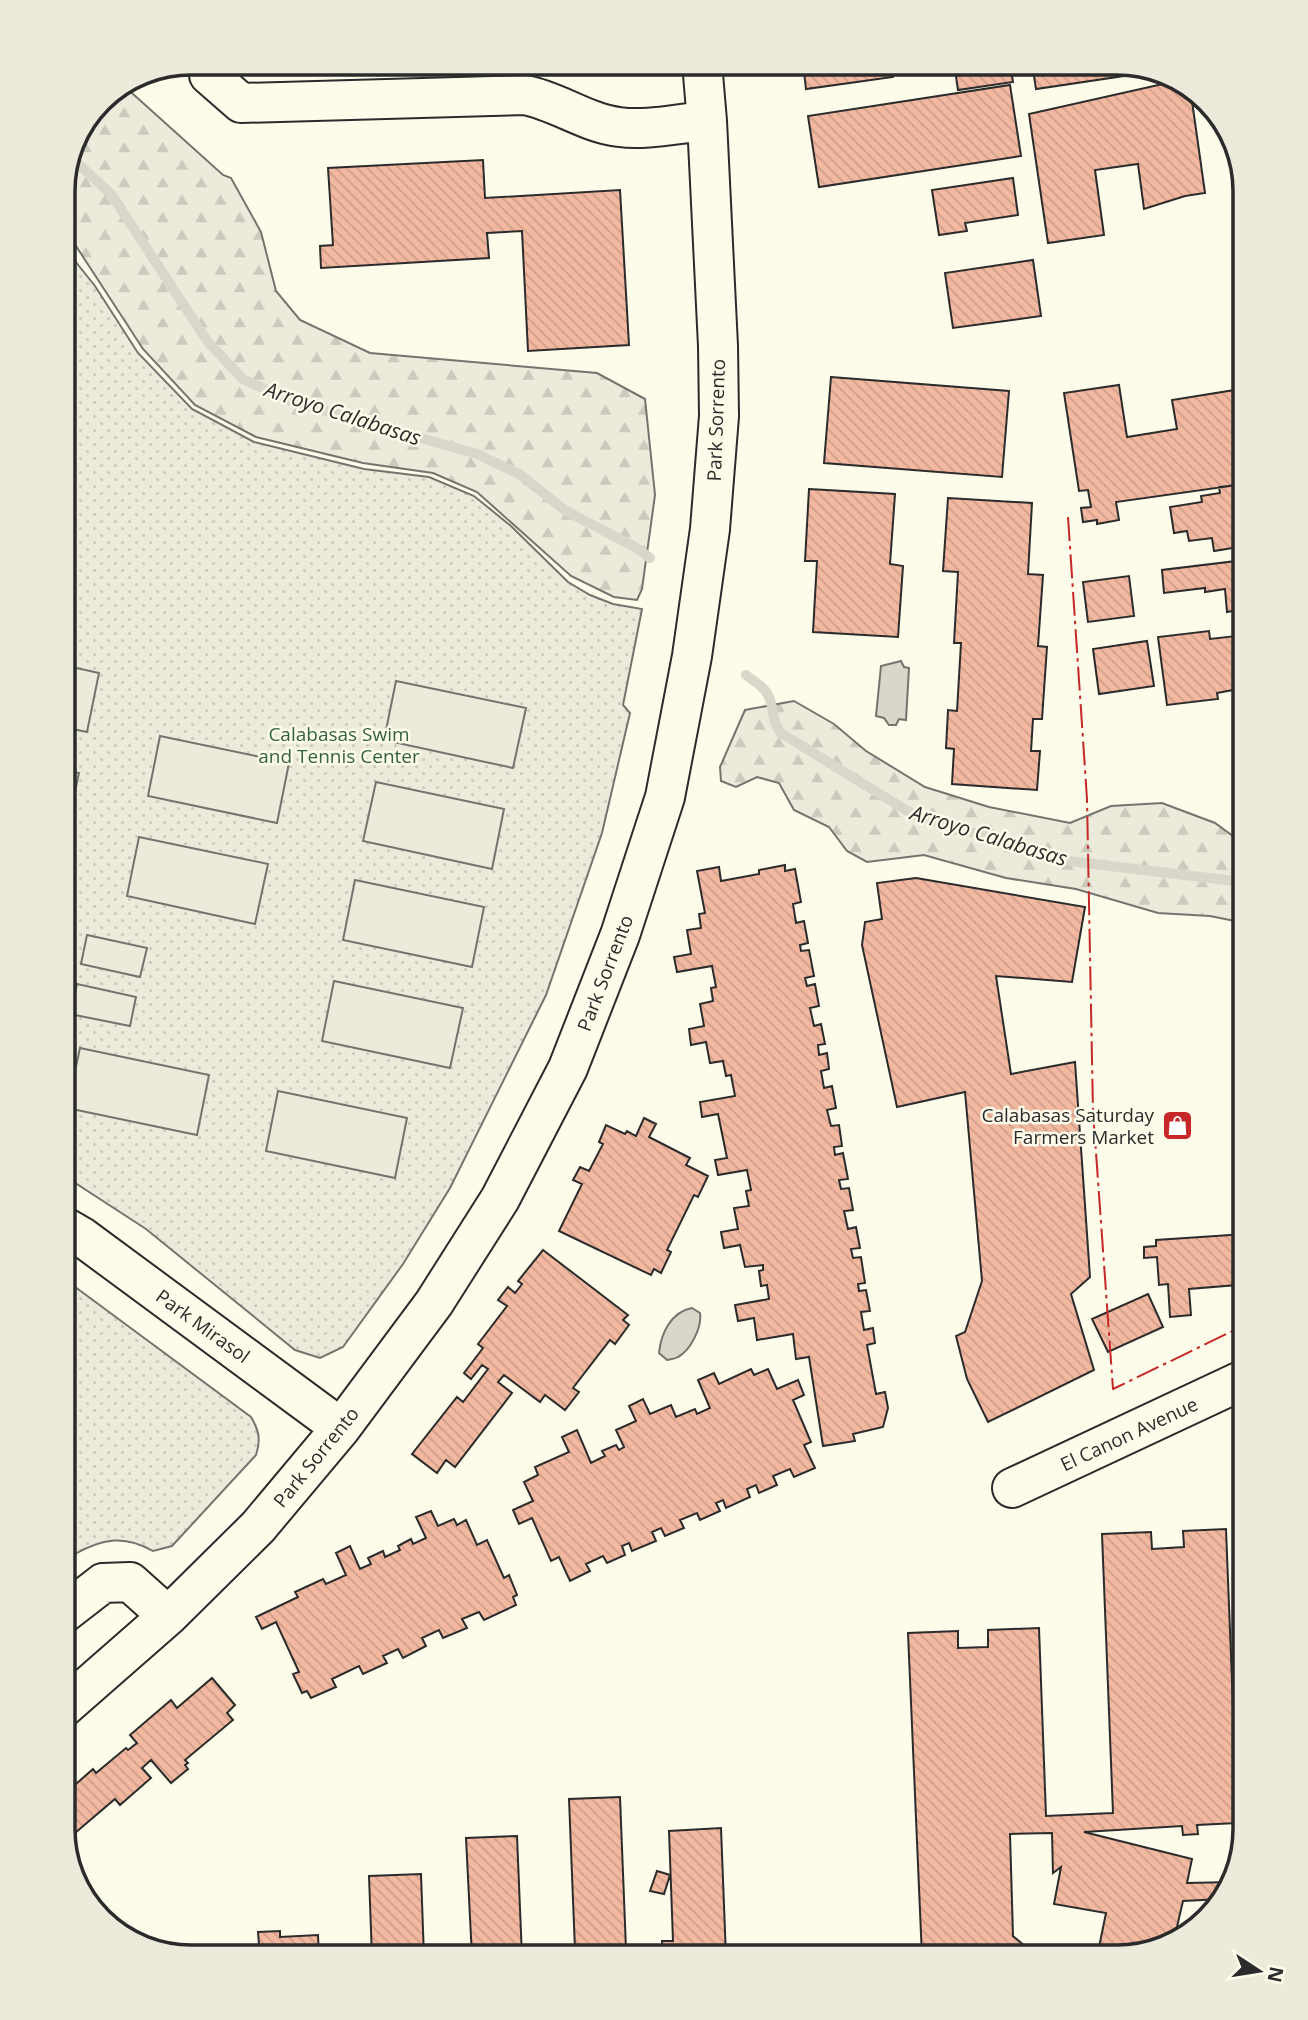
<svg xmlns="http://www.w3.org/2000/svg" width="1308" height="2020" font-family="'Open Sans',sans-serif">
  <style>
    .grass { fill: url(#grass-dots); stroke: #74746e; stroke-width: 2 }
    .forest { fill: url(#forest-firs); stroke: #74746e; stroke-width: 2 }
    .pitch { fill: #ecebdb; stroke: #74746e; stroke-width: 2 }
    .water { fill: #d8d7c9; stroke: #74746e; stroke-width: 2 }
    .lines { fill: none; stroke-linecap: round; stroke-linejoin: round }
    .stream { stroke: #d8d7c9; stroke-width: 10 }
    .building { fill: url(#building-back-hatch); stroke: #2b2b2b; stroke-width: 2 }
    .minor-casing { stroke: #2b2b2b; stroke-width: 42 }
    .minor { stroke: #fdfbea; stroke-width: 38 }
    .power { stroke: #c62828; stroke-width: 2; stroke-dasharray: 24 5 3.5 5; stroke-linecap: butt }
    .labels { text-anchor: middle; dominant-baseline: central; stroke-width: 5; stroke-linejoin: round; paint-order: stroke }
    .street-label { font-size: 19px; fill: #2b2b2b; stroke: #fdfbea }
    .park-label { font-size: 19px; fill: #34623c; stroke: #fdfbea }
    .poi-label { font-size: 19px; fill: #2b2b2b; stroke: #fdfbea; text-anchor: end }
    .water-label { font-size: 21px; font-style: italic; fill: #2b2b2b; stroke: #fdfbea }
    .rim { fill: none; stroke: #2b2b2b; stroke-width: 3.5 }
  </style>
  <defs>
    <pattern id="grass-dots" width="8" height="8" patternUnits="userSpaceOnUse" patternTransform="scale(1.75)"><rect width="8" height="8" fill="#ecebdb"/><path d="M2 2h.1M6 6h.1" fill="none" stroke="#cbcabc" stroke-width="1.8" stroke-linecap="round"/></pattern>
    <pattern id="forest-firs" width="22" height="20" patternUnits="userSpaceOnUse" patternTransform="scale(1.75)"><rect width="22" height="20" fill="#ecebdb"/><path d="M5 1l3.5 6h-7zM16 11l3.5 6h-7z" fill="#cbcabc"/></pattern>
    <pattern id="building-back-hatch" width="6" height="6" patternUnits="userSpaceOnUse" patternTransform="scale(1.75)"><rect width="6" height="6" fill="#f2b8a0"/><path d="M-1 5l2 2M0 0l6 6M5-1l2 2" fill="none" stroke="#d09e8a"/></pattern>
  </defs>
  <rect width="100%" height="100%" fill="#fdfbea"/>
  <path class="grass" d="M63,246L95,286L138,353L192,409L254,442L364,469L429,477L474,496L511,526L568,582L590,595L613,604L642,609L623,705L630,713L602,833L546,995L450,1188L403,1264L343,1347L320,1358L295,1350L146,1229L63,1175Z
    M63,1278L251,1417C259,1430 261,1440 256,1455L172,1546L153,1551C125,1535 103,1538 75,1554L63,1546Z"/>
  <path class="forest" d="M123,85L223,175L231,178L261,232L276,291L300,320L370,353L597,373L645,399L655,495L642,589L637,600L614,597L571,576L477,492L433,473L363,463L256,437L195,405L143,349L63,226V183L101,100Z
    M794,701L834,724L866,751L925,787L989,807L1070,823L1111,806L1162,803L1215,823L1245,845V923L1210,916L1158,913L1076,889L1006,878L924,855L867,862L847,851L829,827L794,810L779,783L757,777L736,787L721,781L720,767L745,710Z"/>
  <path class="pitch" d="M63,665L99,673L87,732L63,727Z
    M396,681L526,708L513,768L384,740Z
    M160,736L289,763L277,823L148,796Z
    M63,770L79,773L66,833L63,832Z
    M376,782L504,809L492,869L363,841Z
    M139,837L268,864L255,924L127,896Z
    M355,880L484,907L472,967L343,940Z
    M87,935L147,948L140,977L81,964Z
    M334,981L463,1008L450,1068L322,1041Z
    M77,984L136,997L130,1026L70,1014Z
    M80,1048L209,1075L197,1135L67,1108Z
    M278,1091L407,1118L395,1178L266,1151Z"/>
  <path class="water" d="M901,661L904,667L909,668L906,720L899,719L896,725H889L884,718L876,716L881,666Z
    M692,1308L700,1313C702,1327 691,1350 678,1357C675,1359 671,1359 667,1360L659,1353C661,1333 671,1312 692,1308Z"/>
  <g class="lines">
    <path class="stream" d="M74,160L111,194L208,342L243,379L291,401L477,454L519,474L566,511L637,548L650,558
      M746,675C753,681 764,686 768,695C775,708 770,719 781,733L914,815L1069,861L1234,881L1245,885"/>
  </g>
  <path class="building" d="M803,63H892L893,77L806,89Z
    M954,63H1010L1013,82L958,90Z
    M1032,63H1126L1151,72L1036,89Z
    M1176,81L1190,87L1205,193L1185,196L1144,209L1138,164L1095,170L1104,235L1048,243L1029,114Z
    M1010,85L1021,156L819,187L808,116Z
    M483,160L485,198L620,190L629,345L528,351L522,231L487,233L489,258L321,268L320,246L333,245L328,168Z
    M1013,178L1018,215L965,223L967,231L939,235L932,190Z
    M1033,260L1041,316L953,328L945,273Z
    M831,377L1009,391L1002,477L824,463Z
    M1119,385L1127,437L1177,429L1172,400L1241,389L1245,413V484L1116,502L1119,520L1097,524V520L1083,522L1081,508L1091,507L1088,490L1079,491L1064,393Z
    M1245,484V546L1214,551L1212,538L1189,541L1187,531L1174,533L1170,507L1202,502L1201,496L1220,493L1219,487Z
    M809,489L895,494L890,564L903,566L898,637L813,632L817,561H805Z
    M948,498L1032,503L1028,574L1043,575L1038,646L1047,647L1042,719H1033L1031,751H1040L1037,790L952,784L954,749L946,748L948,710L957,711L961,643H954L958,572L943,571Z
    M1245,560V609L1227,612L1225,589L1205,592V588L1164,593L1162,570Z
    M1129,576L1134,616L1088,622L1083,582Z
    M1209,631L1210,639L1245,635V711L1236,712L1233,690L1217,693L1218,699L1167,705L1158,637Z
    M1147,641L1154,686L1099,694L1093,649Z
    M785,865V871L795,869L801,902L793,904L796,923L804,921L808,943L800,945L801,951L809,950L814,976L805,978L807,986L815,984L819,1006L810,1008L814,1026L821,1024L825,1044L818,1045L819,1055L827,1053L829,1069L821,1071L824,1088L832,1086L836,1108L827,1110L831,1126L839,1125L842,1146L834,1147L835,1155L843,1153L848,1179L839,1180L841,1189L849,1188L853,1210L844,1211L848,1229L856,1227L860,1248L851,1249L853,1258L861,1257L865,1283L858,1284L859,1291L866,1290L870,1311L861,1312L864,1330L873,1328L875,1343L867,1345L876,1394L885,1392L888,1408L883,1427L853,1434L855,1441L823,1446L809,1357L796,1359L793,1334L757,1340L754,1318L738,1321L735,1305L769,1299L767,1285L761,1286L759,1271L763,1270V1265L745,1267L740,1245L724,1248L721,1232L738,1229L734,1208L749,1206L746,1191L751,1190L747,1170L718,1175L715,1160L727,1158L718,1114L702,1117L700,1102L735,1096L731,1075L726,1076L723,1061L710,1063L706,1042L691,1045L689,1029L704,1026L700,1004L713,1001L711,988L716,987L712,966L677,972L674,957L691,954L687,930L701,928L699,914L705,913L697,871L719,867L721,881L759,874V870Z
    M916,878L1085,907L1072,982L996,976L1011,1074L1075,1062L1090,1277L1071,1294L1094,1370L988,1422L967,1379L956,1336L965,1332L982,1281L965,1092L897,1107L862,945L865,922L882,919L877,883Z
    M1235,928L1245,929V1022H1237Z
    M644,1118L656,1124L649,1137L690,1158L686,1165L708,1176L698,1197L694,1195L667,1250L671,1252L661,1273L654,1269L651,1275L559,1231L582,1184L573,1180L580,1167L589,1171L603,1144L599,1142L606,1125L625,1134L627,1131L636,1136Z
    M1245,1234V1258H1235L1237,1285L1189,1289L1191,1315L1170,1317L1168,1284L1159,1285L1157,1257L1144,1258V1247L1156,1246V1240Z
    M543,1250L628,1315L623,1320L629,1325L615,1344L610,1340L573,1388L579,1392L565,1410L545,1395L540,1402L504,1375L498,1382L512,1393L455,1467L446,1460L437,1473L412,1454L457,1397L463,1402L488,1369L482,1365L471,1379L464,1373L483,1348L478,1344L507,1306L498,1300L508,1287L515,1293L522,1284L518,1281Z
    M1148,1294L1163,1327L1108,1352L1092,1319Z
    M751,1369L754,1375L768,1369L777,1389L798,1380L804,1395L793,1400L811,1442L804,1445L815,1468L794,1477L790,1469L773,1476L777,1485L759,1493L756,1485L747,1489L750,1497L726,1508L723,1500L716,1503L720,1511L700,1520L697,1513L680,1520L684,1528L665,1536L661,1528L652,1532L656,1541L632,1551L629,1543L622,1546L625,1555L607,1563L603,1556L586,1564L590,1571L570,1581L559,1557L551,1561L532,1518L519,1524L513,1510L533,1501L524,1482L538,1475L535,1467L569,1452L562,1437L577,1430L591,1463L605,1456L602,1451L616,1445L619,1450L624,1447L616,1430L636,1421L629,1406L643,1399L650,1414L671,1405L676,1417L695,1409L697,1414L710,1408L698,1380L714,1373L719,1384Z
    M431,1511L438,1526L454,1519L457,1525L466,1520L477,1545L487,1540L504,1578L509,1575L517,1595L513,1597L516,1605L484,1620L479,1612L462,1619L467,1628L443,1638L439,1630L422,1638L426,1646L403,1658L398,1649L383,1656L387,1663L363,1674L359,1666L332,1679L336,1687L311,1698L307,1691L302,1693L293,1674L299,1672L276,1622L262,1629L256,1617L298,1597L295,1592L323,1579L326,1584L346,1575L336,1553L350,1546L360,1569L371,1564L368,1558L383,1551L385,1557L400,1550L398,1546L411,1539L413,1544L426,1538L416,1517Z
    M1226,1529L1237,1809H1245V1829L1239,1853L1237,1823L1197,1825L1198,1834L1183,1835L1182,1826L1084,1832L1192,1859L1187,1883L1231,1882L1228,1893L1222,1899L1183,1901L1173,1944L1117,1957H1097L1106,1913L1054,1904L1061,1867L1053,1873L1052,1833L1010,1834L1013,1936L1038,1957H922L908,1633L958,1631V1648L988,1647V1630L1039,1628L1046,1816L1113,1813L1102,1534L1151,1532L1152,1549L1184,1547L1183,1531Z
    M212,1678L235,1705L227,1713L233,1720L185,1760L188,1763L185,1765L188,1769L171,1783L151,1760L142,1768L151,1778L120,1805L115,1799L68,1839L63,1829V1800L70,1794L68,1791L93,1769L96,1773L126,1748L128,1750L137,1743L130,1735L171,1700L177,1708Z
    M620,1797L626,1949L575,1950L569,1799Z
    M721,1828L726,1957L663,1956L662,1941H673L669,1831Z
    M517,1836L522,1957H472L466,1838Z
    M657,1871L670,1875L664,1894L650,1891Z
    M421,1874L424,1957H372L369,1876Z
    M280,1931V1937L318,1935L319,1957H260L258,1932Z"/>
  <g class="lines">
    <defs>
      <path id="minor" d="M209,75L241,103L525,95C557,101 586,123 619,127C647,131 679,123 707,121
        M63,1226L82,1237L341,1428
        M1012,1488L1245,1379
        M63,1614L103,1583L130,1582L168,1616
        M63,1708L168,1616L258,1527L341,1428L434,1303L500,1199L568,1068L620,935L665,797L692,656L710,529L719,416L718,346L707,121L702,63"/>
    </defs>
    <use href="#minor" class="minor-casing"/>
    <use href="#minor" class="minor"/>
    <path class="power" d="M1068,517L1087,799L1093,1111L1113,1389L1245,1325"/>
  </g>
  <defs>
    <symbol id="shop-square" viewBox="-11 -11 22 22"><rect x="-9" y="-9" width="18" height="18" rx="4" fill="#c62828" stroke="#fdfbea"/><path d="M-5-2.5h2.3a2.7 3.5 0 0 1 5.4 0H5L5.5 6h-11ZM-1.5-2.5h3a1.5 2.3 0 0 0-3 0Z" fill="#fff"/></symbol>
  </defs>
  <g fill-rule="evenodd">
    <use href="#shop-square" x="1160" y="1108" width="35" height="35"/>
  </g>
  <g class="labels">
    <g class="street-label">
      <text transform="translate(716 420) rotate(-88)">Park Sorrento</text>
      <text transform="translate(605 973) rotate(-69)">Park Sorrento</text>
      <text transform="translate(203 1326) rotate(36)">Park Mirasol</text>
      <text transform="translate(1129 1434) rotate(-25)">El Canon Avenue</text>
      <text transform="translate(316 1457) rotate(-51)">Park Sorrento</text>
    </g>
    <g class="park-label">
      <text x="339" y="734">Calabasas Swim<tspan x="339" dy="22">and Tennis Center</tspan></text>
    </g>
    <g class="poi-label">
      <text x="1154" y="1115">Calabasas Saturday<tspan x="1154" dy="22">Farmers Market</tspan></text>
    </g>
    <g class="water-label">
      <text transform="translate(343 413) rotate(18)">Arroyo Calabasas</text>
      <text transform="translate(989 835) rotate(17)">Arroyo Calabasas</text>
    </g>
  </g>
  <path d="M0 0H1308V2020H0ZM191 75H1117A116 116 0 0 1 1233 191V1829A116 116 0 0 1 1117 1945H191A116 116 0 0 1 75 1829V191A116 116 0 0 1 191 75Z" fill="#eceadb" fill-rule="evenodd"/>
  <path class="rim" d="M191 75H1117A116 116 0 0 1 1233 191V1829A116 116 0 0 1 1117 1945H191A116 116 0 0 1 75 1829V191A116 116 0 0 1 191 75Z"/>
  <g transform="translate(1259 1971) rotate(102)" stroke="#fdfbea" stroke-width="5" paint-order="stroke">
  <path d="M0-5L12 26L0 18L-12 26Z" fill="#2b2b2b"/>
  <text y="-10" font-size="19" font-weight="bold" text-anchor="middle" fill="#2b2b2b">N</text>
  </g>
</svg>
